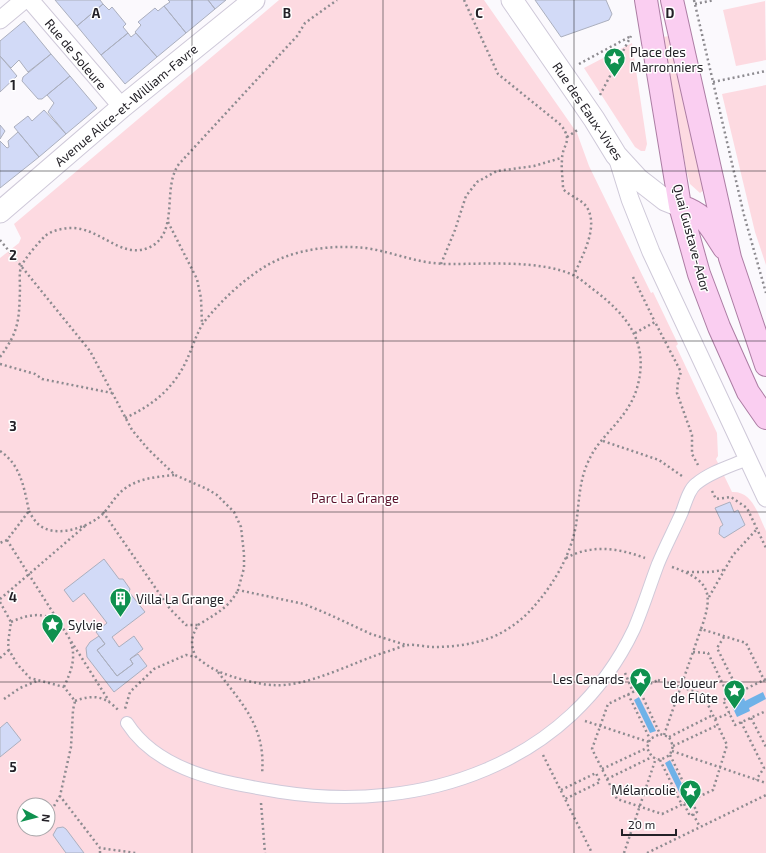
<svg xmlns="http://www.w3.org/2000/svg" width="766" height="853" font-family="'Exo 2',sans-serif">
  <style>
    .green { fill: #fddae1; fill-rule: evenodd }
    .water { fill: #6fb2e8 }
    .building { fill: #d2daf7; stroke: #abafbe }
    .lines { fill: none; stroke-linecap: round; stroke-linejoin: round }
    .pedestrian-casing { stroke: #cfc9d9; stroke-width: 14 }
    .minor-casing { stroke: #cfc9d9; stroke-width: 19 }
    .tertiary-casing { stroke: #cfc9d9; stroke-width: 23 }
    .primary-casing { stroke: #ac7da4; stroke-width: 24 }
    .path { stroke: #8d8b90; stroke-width: 2.5; stroke-dasharray: 2 3; stroke-linecap: butt }
    .pedestrian { stroke: #fff; stroke-width: 12 }
    .minor { stroke: #fff; stroke-width: 17 }
    .tertiary { stroke: #fff; stroke-width: 21 }
    .primary { stroke: #facef1; stroke-width: 22 }
    .grid { fill: none; stroke: #232127; stroke-width: 1; stroke-opacity: 0.55 }
    .labels { text-anchor: middle; dominant-baseline: central; stroke-width: 3; stroke-linejoin: round; paint-order: stroke }
    .poi-label { font-size: 13px; fill: #232127; stroke: #fff; text-anchor: start }
    .street-label { font-size: 13px; fill: #232127; stroke: #fff }
    .park-label { font-size: 13px; fill: #5b122c; stroke: #fff }
    .grid-label { font-size: 13px; text-anchor: middle; font-weight: bold; fill: #232127; stroke: #fff; stroke-width: 3; stroke-linejoin: round; paint-order: stroke }
  </style>
  <rect width="100%" height="100%" fill="#fbf9fd"/>
  <path class="green" d="M279,0H484L577,133L589,166L651,293L653,292L678,344L676,346L717,433L718,456L716,459L732,492C753,491 758,515 766,531V853H0V258L19,243L21,238L14,224ZM24,805H48V829H24Z
    M765,1L766,60L736,66L723,10Z
    M669,36L704,190L700,193L690,184L686,169L663,37Z
    M632,43L647,144L645,151H641L635,147L584,68Z
    M766,85V265L755,232L722,94Z"/>
  <path class="water" d="M763,692L766,699L749,708L750,711L737,717L731,704L744,698L745,701Z
    M639,697L656,731L650,733L634,700Z
    M670,760L687,794L681,796L665,763Z"/>
  <path class="building" d="M55,0H100L103,4L77,26Z
    M168,0H208L215,9L186,33L164,6L170,2Z
    M208,0H226L215,9Z
    M535,0H606L612,14L609,20L561,37Z
    M103,4L109,10L112,7L126,24L123,27L128,33L101,55L77,26Z
    M164,6L186,33L157,57L135,32L141,25L138,22L155,8L158,11Z
    M24,21L51,54L28,72L19,60L11,68L0,56V41Z
    M128,33L131,37L136,33L157,57L125,84L101,55Z
    M51,54L70,76L42,99H38L22,81L23,77Z
    M0,56L17,76L0,92Z
    M70,76L97,108L66,134L48,112L54,103L47,95Z
    M44,110L66,134L39,157L14,127L28,116L32,121Z
    M0,125L5,131L0,139Z
    M18,132L39,157L0,188V141L7,148L9,147L8,141Z
    M730,502L734,512L738,510L745,525L724,538L719,534L720,527L723,525L715,508Z
    M104,559L119,579H123L130,589L129,592L145,612L112,637L119,647L134,636L143,649L130,659L133,664L117,676L97,650L105,644L96,632L107,623L84,593L73,602L64,590Z
    M99,636L105,644L97,650L117,676L133,664L130,659L138,654L147,666L114,692L87,657L86,648L90,642Z
    M7,722L21,740L0,757V728Z
    M63,827L66,829L84,853H66L53,835L57,828Z"/>
  <g class="lines">
    <defs>
      <path id="pedestrian" d="M127,723C159,773 227,783 281,792C422,814 570,764 634,629C643,608 650,585 658,564C665,547 674,530 682,512C685,504 689,489 696,484C710,472 731,466 747,459"/>
      <path id="minor" d="M30,0L122,107
        M0,20L24,0
        M617,157L630,199L651,252L766,498"/>
      <path id="tertiary" d="M512,0L594,119L616,155L638,179L665,200L680,206
        M0,212L122,107L254,0"/>
      <path id="primary" d="M646,0L680,206L699,274L719,327L748,392L766,418
        M672,0L730,258L766,365
        M680,206C707,215 709,226 724,248"/>
    </defs>
    <use href="#pedestrian" class="pedestrian-casing"/>
    <use href="#minor" class="minor-casing"/>
    <use href="#tertiary" class="tertiary-casing"/>
    <use href="#primary" class="primary-casing"/>
    <path class="path" d="M464,0L498,74L561,125C574,143 562,143 562,160C561,170 563,179 563,189C570,196 580,199 586,206C600,226 582,256 574,275
      M694,0L744,215L766,293
      M695,4L714,0
      M579,64L631,36
      M713,82L766,71
      M600,95L631,36
      M567,137L579,129
      M168,222L197,279L201,298L202,324
      M0,240L90,351L132,430L148,449L175,475L207,489L217,495L234,512L241,527L244,554V568L238,590L304,604L328,614L371,634L406,645
      M441,264L455,230L466,196L477,182L497,171L534,166L561,158
      M633,277L655,322
      M635,333L655,322L681,372L678,381L677,393L692,435V454L698,465
      M0,357C19,331 19,321 20,289C20,282 19,273 21,267C24,259 39,242 45,236C50,232 56,230 62,229C96,221 118,260 148,248C181,234 161,188 179,164L297,36L305,23L337,0
      M0,364L35,374L42,379L112,393
      M125,418C154,405 176,386 188,357C193,346 197,332 204,322C223,298 254,269 282,258C307,248 338,245 365,248C395,252 419,265 453,264C487,264 541,260 573,275C580,278 587,285 594,290C627,315 650,343 637,388C627,421 600,434 588,462C579,481 579,504 576,525C571,554 555,582 536,604C523,620 504,634 484,640C468,645 450,647 433,647C425,647 416,644 408,645C402,646 395,649 389,651C355,661 307,688 273,685C260,685 230,677 218,671C210,668 203,662 196,657
      M603,441L659,460L682,476
      M0,451C21,465 24,488 29,511L7,540L0,543
      M712,491L716,499L731,497L747,508L766,548
      M29,511C31,515 34,520 38,524C53,538 83,529 98,518C108,511 113,498 123,490C138,478 156,477 175,475
      M103,512L170,609L186,625H198C191,637 190,645 196,657L186,655L154,669L130,692L125,709
      M7,540L109,701
      M566,558C592,544 618,548 645,558
      M672,567C710,580 714,593 701,629L746,643L766,684
      M687,572H710L723,570
      M709,597L733,555L757,529
      M0,599L85,526
      M0,602L11,622L8,643L9,650L17,664L30,678L64,687L75,701L73,710L71,747L60,796L100,848L136,853
      M11,622C29,614 44,611 61,624
      M198,625C214,615 229,608 238,590
      M724,637L717,648L739,692
      M693,652L708,653L729,697
      M0,658L9,650
      M218,672C244,706 266,728 262,774
      M625,673L633,692
      M766,679L723,700L735,725L766,711
      M658,680L703,694L727,745L713,790L662,814L617,799L592,749L608,704Z
      M64,687C71,671 77,658 70,640
      M639,689L660,734L669,737L673,746L670,755L660,760L652,757L647,748L650,739L660,734
      M628,694L650,739
      M4,699L20,688L37,681
      M75,701C93,694 106,696 119,711
      M751,718L766,747
      M715,719L730,713
      M585,721L649,742
      M741,722L764,768L756,780
      M664,735L701,629
      M669,737L713,715
      M673,746L718,725
      M672,751L766,783
      M543,755L592,853
      M670,755L692,800
      M660,760L682,805
      M602,769L647,748
      M607,779L652,757
      M561,790L596,773L600,782L565,799
      M261,803L265,853
      M684,804L690,816L697,812L691,800
      M54,806L60,796
      M693,814L700,827
      M100,853V848
      M624,853L656,758
      M647,853L766,795"/>
    <use href="#pedestrian" class="pedestrian"/>
    <use href="#minor" class="minor"/>
    <use href="#tertiary" class="tertiary"/>
    <use href="#primary" class="primary"/>
  </g>
  <path class="grid" d="M192,0V853M383,0V853M574,0V853M0,171H766M0,341H766M0,512H766M0,682H766"/>
  <defs>
    <symbol id="sight-pin" viewBox="-11 -11 22 30"><path d="M0 17L-7.5 6A9.5 9.5 0 1 1 7.5 6Z" fill="#0f914f" stroke="#fff"/><path d="M0-6L1.8-2.2L6-1.7L2.9 1.2L3.7 5.4L0 3.3L-3.7 5.4L-2.9 1.2L-6-1.7L-1.8-2.2Z" fill="#fff"/></symbol>
    <symbol id="building-pin" viewBox="-11 -11 22 30"><path d="M0 17L-7.5 6A9.5 9.5 0 1 1 7.5 6Z" fill="#0f914f" stroke="#fff"/><path d="M-4-6H4V6H1V3H-1V6H-4ZM-2.5-4.3h1.7v1.8h-1.7ZM.8-4.3h1.7v1.8H.8ZM-2.5-1h1.7V.8h-1.7ZM.8-1h1.7V.8H.8Z" fill="#fff"/></symbol>
  </defs>
  <g fill-rule="evenodd">
    <use href="#sight-pin" x="602" y="46" width="25" height="34"/>
    <use href="#building-pin" x="108" y="586" width="25" height="34"/>
    <use href="#sight-pin" x="40" y="612" width="25" height="34"/>
    <use href="#sight-pin" x="628" y="666" width="25" height="34"/>
    <use href="#sight-pin" x="722" y="678" width="25" height="34"/>
    <use href="#sight-pin" x="678" y="778" width="25" height="34"/>
  </g>
  <g class="labels">
    <g class="poi-label">
      <text x="630" y="52">Place des<tspan x="630" dy="15">Marronniers</tspan></text>
      <text x="136" y="599">Villa La Grange</text>
      <text x="68" y="625">Sylvie</text>
      <text x="624" y="679" text-anchor="end">Les Canards</text>
      <text x="718" y="683" text-anchor="end">Le Joueur<tspan x="718" dy="15">de Flûte</tspan></text>
      <text x="676" y="790" text-anchor="end">Mélancolie</text>
    </g>
    <g class="street-label">
      <text transform="translate(76 54) rotate(50)">Rue de Soleure</text>
      <text transform="translate(126 105) rotate(-40)">Avenue Alice-et-William-Favre</text>
      <text transform="translate(588 111) rotate(56)">Rue des Eaux-Vives</text>
      <text transform="translate(692 238) rotate(75)">Quai Gustave-Ador</text>
    </g>
    <g class="park-label">
      <text x="355" y="498">Parc La Grange</text>
    </g>
  </g>
  <g class="grid-label">
    <text x="96" y="18">A</text>
    <text x="287" y="18">B</text>
    <text x="479" y="18">C</text>
    <text x="670" y="18">D</text>
    <text x="13" y="90">1</text>
    <text x="13" y="260">2</text>
    <text x="13" y="431">3</text>
    <text x="13" y="602">4</text>
    <text x="13" y="772">5</text>
  </g>
  <g transform="translate(36 817) rotate(97)"><circle r="19" fill="#ffffff" stroke="#a7a6a9"/>
  <path d="M0-3L7 15L0 10L-7 15Z" fill="#0f914f"/>
  <text y="-6" font-size="11" font-weight="bold" text-anchor="middle" fill="#232127">N</text>
  </g>
  <path d="M622 829v6h54v-6" fill="none" stroke="#232127" stroke-width="2"/>
  <text x="628" y="829" font-size="12" fill="#232127" stroke="#ffffff" stroke-width="3" paint-order="stroke">20 m</text>
</svg>
